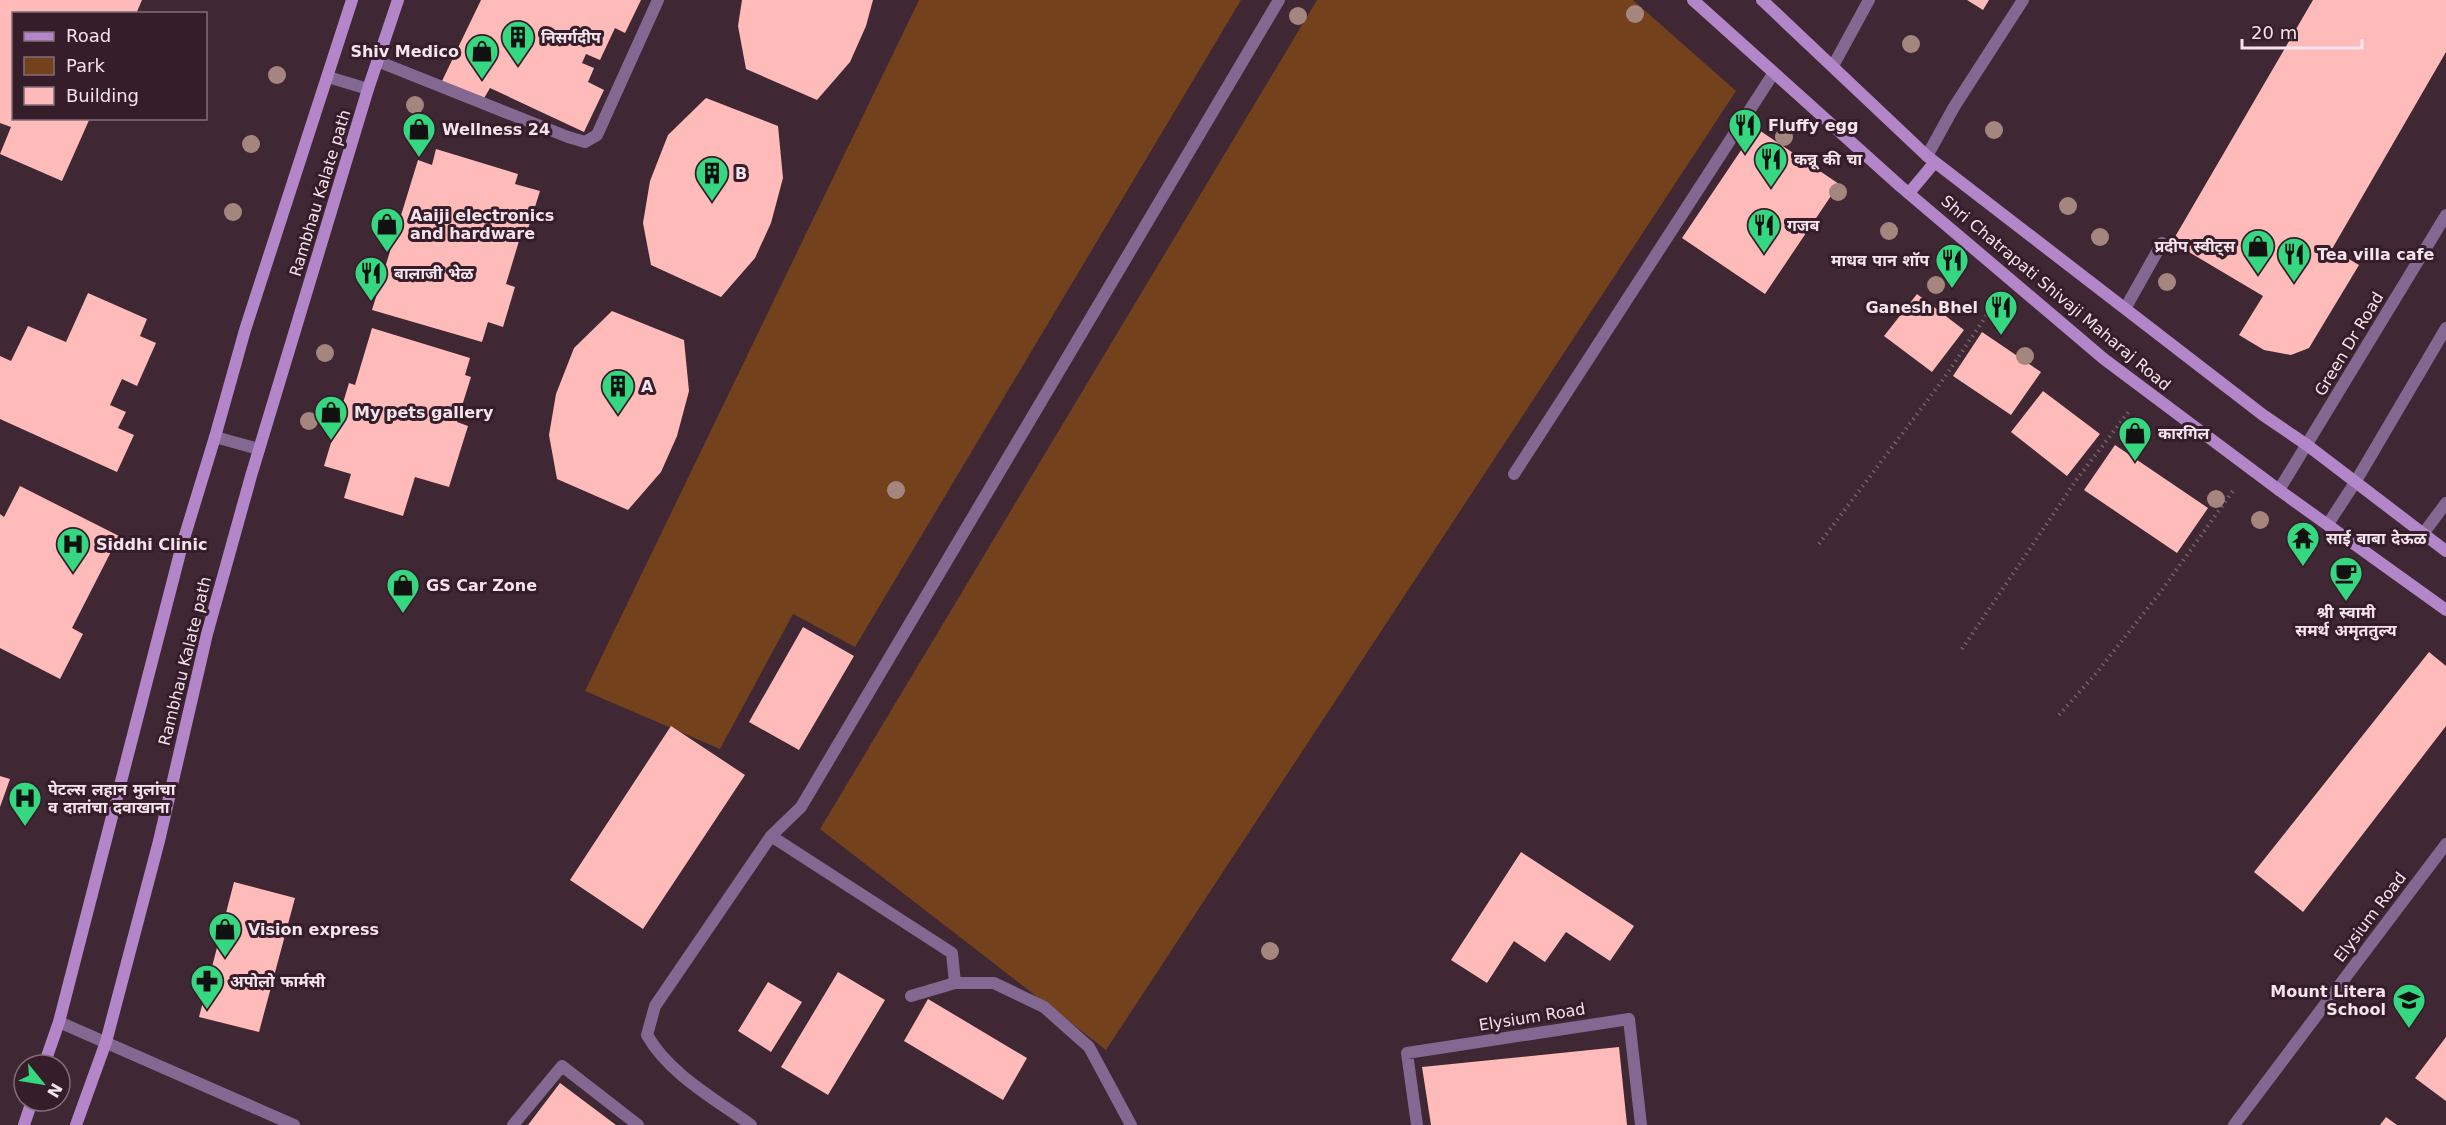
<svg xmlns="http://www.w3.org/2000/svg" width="2446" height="1125" font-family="'DejaVu Sans','Noto Sans Devanagari',sans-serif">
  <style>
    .green { fill: #73411c }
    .building { fill: #febbb9 }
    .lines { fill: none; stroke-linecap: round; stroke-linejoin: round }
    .path { stroke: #76606b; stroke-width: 4; stroke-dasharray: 1.5 4.5; stroke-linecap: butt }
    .service { stroke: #836891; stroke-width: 12 }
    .minor { stroke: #836891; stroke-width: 12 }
    .secondary { stroke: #b386c9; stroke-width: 12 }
    .tree { fill: #a4867f }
    .labels { text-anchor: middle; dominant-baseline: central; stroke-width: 6; stroke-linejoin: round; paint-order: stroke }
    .poi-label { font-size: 16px; font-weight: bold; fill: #f5e4ec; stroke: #351d2a; text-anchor: start }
    .street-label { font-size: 16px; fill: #f5e4ec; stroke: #351d2a }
  </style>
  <rect width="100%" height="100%" fill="#3f2734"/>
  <path class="green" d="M919,0H1241L855,647L793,614L720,749L585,691Z
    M1317,0H1633L1736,91L1106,1050L820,829Z"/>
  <path class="building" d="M0,0H142L136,14H14V118H90L62,181L0,154L11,127L0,123Z
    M481,0H641L625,33L615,28L600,60L586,54L582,63L594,68L588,82L604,90L584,132L490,88L483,100L442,81Z
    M742,0H873L866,26L850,62L817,100L746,69L738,26Z
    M1967,0H1989L1983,10Z
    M2313,0H2446V52L2332,249L2359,265L2309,348L2291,355L2264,350L2239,335L2263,296L2172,242Z
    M706,98L778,126L783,178L771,223L755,258L721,297L651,265L643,223L650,181L668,135Z
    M1756,128L1839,184L1765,294L1682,238Z
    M436,149L518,174L515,184L540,191L527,232L522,231L506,284L515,287L503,327L488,322L482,342L372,310L418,160L432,165Z
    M88,293L147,319L140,336L156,343L137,386L122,379L110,405L126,412L118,428L134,435L117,472L0,419V356L11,361L28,326L66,342Z
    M1917,294L1964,330L1932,372L1884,336Z
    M612,311L684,340L689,391L677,436L661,472L628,510L557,479L549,435L556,394L574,348Z
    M372,328L470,358L465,375L471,377L457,422L468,426L449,487L415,477L403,516L344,498L351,474L324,466L349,383L355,385Z
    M1982,332L2041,372L2011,415L1953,376Z
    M2043,391L2100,434L2067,476L2011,432Z
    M2115,445L2208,508L2177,553L2084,490Z
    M20,486L119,536L72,628L83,634L60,679L0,648V514L4,517Z
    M803,627L854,656L799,750L749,722Z
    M2429,652L2446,666V726L2303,912L2254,872Z
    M671,726L745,775L643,929L570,880Z
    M0,776L10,779L0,807Z
    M1521,852L1634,926L1610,961L1566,932L1545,962L1514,941L1487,983L1451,960Z
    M234,882L295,898L259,1032L199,1017Z
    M838,972L885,1000L828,1095L781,1067Z
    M768,982L802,1002L771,1052L738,1031Z
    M928,999L1027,1058L1003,1100L904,1041Z
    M2446,1037V1101L2415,1078Z
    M1619,1047L1627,1125H1431L1422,1067Z
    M560,1083L616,1125H528Z
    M2386,1117L2397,1125H2380Z"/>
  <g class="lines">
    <path class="path" d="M1819,544L1942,381L1995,303
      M1962,649L2077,479L2130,410
      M2059,715L2098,671L2162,590L2235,488"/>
    <path class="service" d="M377,61L568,137L585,142L597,135L658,0
      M2126,307L2162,243
      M1514,474L1773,74
      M2423,534L2446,503"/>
    <path class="minor" d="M1833,66L1869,0
      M328,77L368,89
      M1927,156L1954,107L2023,0
      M215,437L259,449
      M2279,490L2446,215
      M2328,524L2356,481L2446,328
      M771,836L952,953L955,983H994L1044,1007L1089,1047L1131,1125
      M911,996L955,983
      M59,1022L294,1125
      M513,1125L562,1066L638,1125
      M751,1125C715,1099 669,1074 647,1035L655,1006L771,836L801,807L1279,0
      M1417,1125L1407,1053L1629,1019L1641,1125
      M2234,1125L2446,844"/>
    <path class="secondary" d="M1693,0L1900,186L2104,359L2279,490L2446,610
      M1762,0L1927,156L2263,415L2307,445L2446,551
      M1909,193L1935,162
      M44,1065L59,1022L182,545L215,437L245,330L352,0
      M24,1125L32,1101
      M76,1125L106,1042L159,841L207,634L251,476L368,89L398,0"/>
  </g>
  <g class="tree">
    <circle cx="1635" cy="14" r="9"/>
    <circle cx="1298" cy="16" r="9"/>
    <circle cx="1911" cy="44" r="9"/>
    <circle cx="277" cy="75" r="9"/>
    <circle cx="415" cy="105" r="9"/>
    <circle cx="1994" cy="130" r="9"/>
    <circle cx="1784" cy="137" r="9"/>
    <circle cx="251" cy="144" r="9"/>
    <circle cx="1838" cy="192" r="9"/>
    <circle cx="2068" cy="206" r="9"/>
    <circle cx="233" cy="212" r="9"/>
    <circle cx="1889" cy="231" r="9"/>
    <circle cx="2100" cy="237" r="9"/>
    <circle cx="2167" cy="282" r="9"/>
    <circle cx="1936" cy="285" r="9"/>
    <circle cx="325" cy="353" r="9"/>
    <circle cx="2025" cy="356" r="9"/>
    <circle cx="309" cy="421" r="9"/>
    <circle cx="896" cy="490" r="9"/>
    <circle cx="2216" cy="499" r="9"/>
    <circle cx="2260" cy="520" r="9"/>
    <circle cx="1270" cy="951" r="9"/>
  </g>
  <defs>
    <symbol id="building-pin" viewBox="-11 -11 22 30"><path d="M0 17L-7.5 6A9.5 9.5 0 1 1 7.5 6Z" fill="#35d881" stroke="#351d2a"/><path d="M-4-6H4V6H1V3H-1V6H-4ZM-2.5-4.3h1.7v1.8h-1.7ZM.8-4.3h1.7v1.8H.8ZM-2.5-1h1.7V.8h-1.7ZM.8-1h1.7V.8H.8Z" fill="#111"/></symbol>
    <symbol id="shop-pin" viewBox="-11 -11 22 30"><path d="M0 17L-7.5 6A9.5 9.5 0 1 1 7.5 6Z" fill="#35d881" stroke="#351d2a"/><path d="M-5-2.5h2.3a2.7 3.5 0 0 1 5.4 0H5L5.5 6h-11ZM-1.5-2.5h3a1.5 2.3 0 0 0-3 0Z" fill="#111"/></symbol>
    <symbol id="restaurant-pin" viewBox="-11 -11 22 30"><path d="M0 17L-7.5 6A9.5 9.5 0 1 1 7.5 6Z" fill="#35d881" stroke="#351d2a"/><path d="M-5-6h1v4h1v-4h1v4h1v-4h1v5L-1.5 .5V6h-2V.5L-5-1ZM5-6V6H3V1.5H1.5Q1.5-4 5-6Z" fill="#111"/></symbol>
    <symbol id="temple-pin" viewBox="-11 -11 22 30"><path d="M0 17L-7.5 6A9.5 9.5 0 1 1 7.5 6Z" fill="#35d881" stroke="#351d2a"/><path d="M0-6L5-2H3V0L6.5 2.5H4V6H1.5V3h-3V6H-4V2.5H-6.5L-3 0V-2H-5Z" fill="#111"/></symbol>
    <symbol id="hospital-pin" viewBox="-11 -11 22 30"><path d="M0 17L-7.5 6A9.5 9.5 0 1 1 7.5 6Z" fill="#35d881" stroke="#351d2a"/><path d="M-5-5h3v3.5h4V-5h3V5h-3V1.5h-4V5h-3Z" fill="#111"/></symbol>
    <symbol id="cafe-pin" viewBox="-11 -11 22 30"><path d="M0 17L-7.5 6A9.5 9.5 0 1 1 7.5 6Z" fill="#35d881" stroke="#351d2a"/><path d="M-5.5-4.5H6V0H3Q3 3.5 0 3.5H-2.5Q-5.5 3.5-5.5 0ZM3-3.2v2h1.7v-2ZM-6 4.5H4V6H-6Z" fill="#111"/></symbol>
    <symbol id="pharmacy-pin" viewBox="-11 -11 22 30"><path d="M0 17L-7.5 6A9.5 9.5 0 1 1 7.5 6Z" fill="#35d881" stroke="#351d2a"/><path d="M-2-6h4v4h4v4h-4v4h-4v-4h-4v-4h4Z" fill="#111"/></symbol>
    <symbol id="school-pin" viewBox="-11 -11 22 30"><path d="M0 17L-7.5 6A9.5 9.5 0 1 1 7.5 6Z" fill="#35d881" stroke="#351d2a"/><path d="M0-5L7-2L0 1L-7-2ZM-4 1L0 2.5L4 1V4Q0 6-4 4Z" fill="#111"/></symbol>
  </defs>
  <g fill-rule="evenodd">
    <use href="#building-pin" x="499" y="18" width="38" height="52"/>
    <use href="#shop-pin" x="463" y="32" width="38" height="52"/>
    <use href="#restaurant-pin" x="1726" y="106" width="38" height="52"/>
    <use href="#shop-pin" x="400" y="110" width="38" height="52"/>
    <use href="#restaurant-pin" x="1752" y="140" width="38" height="52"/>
    <use href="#building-pin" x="693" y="154" width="38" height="52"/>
    <use href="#shop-pin" x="368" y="205" width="38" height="52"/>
    <use href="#restaurant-pin" x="1745" y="206" width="38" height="52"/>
    <use href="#shop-pin" x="2239" y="227" width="38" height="52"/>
    <use href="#restaurant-pin" x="2275" y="235" width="38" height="52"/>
    <use href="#restaurant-pin" x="1933" y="241" width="38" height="52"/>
    <use href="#restaurant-pin" x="352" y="254" width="38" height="52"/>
    <use href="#restaurant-pin" x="1982" y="288" width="38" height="52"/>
    <use href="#building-pin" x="599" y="367" width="38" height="52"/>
    <use href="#shop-pin" x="312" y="393" width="38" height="52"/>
    <use href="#shop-pin" x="2116" y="414" width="38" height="52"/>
    <use href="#temple-pin" x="2284" y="519" width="38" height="52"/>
    <use href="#hospital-pin" x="54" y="525" width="38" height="52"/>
    <use href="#cafe-pin" x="2327" y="554" width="38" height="52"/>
    <use href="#shop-pin" x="384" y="566" width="38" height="52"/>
    <use href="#hospital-pin" x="6" y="779" width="38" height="52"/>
    <use href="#shop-pin" x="206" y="910" width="38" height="52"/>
    <use href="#pharmacy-pin" x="188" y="962" width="38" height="52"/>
    <use href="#school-pin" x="2390" y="981" width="38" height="52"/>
  </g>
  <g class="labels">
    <g class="poi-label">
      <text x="541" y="37">निसर्गदीप</text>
      <text x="459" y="51" text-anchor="end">Shiv Medico</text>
      <text x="1768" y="125">Fluffy egg</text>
      <text x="442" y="129">Wellness 24</text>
      <text x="1794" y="159">कन्नू की चा</text>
      <text x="735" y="173">B</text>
      <text x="410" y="215">Aaiji electronics<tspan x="410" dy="18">and hardware</tspan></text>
      <text x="1787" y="225">गजब</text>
      <text x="2235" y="246" text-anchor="end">प्रदीप स्वीट्स</text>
      <text x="2317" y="254">Tea villa cafe</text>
      <text x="1929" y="260" text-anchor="end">माधव पान शॉप</text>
      <text x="394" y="273">बालाजी भेळ</text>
      <text x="1978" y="307" text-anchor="end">Ganesh Bhel</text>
      <text x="641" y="386">A</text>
      <text x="354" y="412">My pets gallery</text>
      <text x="2158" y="433">कारगिल</text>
      <text x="2326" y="538">साई बाबा देऊळ</text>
      <text x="96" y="544">Siddhi Clinic</text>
      <text x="426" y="585">GS Car Zone</text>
      <text x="2346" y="612" text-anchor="middle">श्री स्वामी<tspan x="2346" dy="18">समर्थ अमृततुल्य</tspan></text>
      <text x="48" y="789">पेटल्स लहान मुलांचा<tspan x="48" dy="18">व दातांचा दवाखाना</tspan></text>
      <text x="248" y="929">Vision express</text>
      <text x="230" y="981">अपोलो फार्मसी</text>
      <text x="2386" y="991" text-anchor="end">Mount Litera<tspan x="2386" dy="18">School</tspan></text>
    </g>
    <g class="street-label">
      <text transform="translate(320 193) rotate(-73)">Rambhau Kalate path</text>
      <text transform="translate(2056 293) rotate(40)">Shri Chatrapati Shivaji Maharaj Road</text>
      <text transform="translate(2349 344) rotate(-59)">Green Dr Road</text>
      <text transform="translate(185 661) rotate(-76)">Rambhau Kalate path</text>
      <text transform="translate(2370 917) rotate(-53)">Elysium Road</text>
      <text transform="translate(1532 1017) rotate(-9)">Elysium Road</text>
    </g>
  </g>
  <rect x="12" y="12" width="195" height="108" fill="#351d2a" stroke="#826d78" stroke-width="1.5"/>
  <rect x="24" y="32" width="30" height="9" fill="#b386c9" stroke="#826d78" stroke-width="1.5"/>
  <text x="66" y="42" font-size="18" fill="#f5e4ec">Road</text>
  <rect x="24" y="57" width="30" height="18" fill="#73411c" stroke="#826d78" stroke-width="1.5"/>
  <text x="66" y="72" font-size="18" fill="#f5e4ec">Park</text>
  <rect x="24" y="87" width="30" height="18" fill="#febbb9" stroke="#826d78" stroke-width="1.5"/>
  <text x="66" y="102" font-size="18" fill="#f5e4ec">Building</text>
  <g transform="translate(42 1083) rotate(120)"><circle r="28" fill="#351d2a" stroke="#826d78" stroke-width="1.5"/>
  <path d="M0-4.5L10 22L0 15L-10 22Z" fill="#35d881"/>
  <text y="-9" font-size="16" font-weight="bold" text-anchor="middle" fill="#f5e4ec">N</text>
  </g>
  <path d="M2242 39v9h120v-9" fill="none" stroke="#f5e4ec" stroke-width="3"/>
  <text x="2251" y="39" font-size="18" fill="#f5e4ec" stroke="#351d2a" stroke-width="4.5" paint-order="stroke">20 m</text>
</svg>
